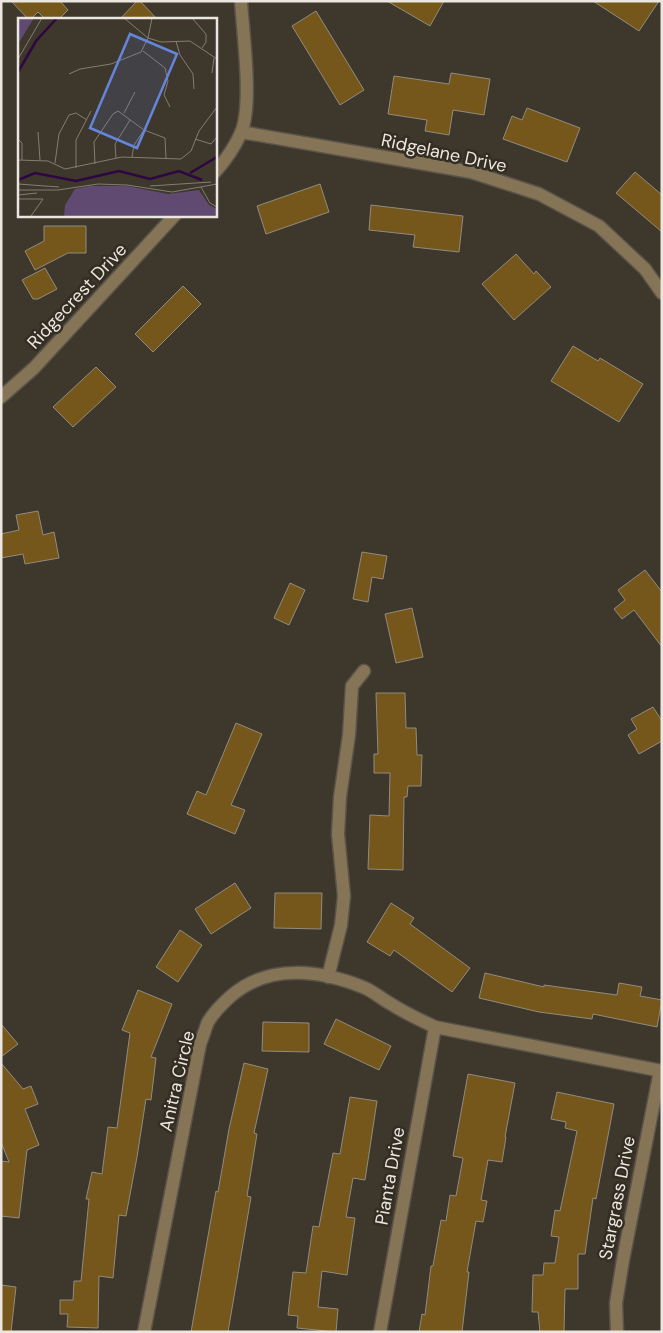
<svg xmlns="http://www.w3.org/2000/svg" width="663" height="1333" font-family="'DM Sans',sans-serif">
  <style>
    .building { fill: #75571b; stroke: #928b7f }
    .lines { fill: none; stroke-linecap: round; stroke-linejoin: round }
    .minor-casing { stroke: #595349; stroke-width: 15 }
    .minor { stroke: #857456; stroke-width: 12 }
    .labels { text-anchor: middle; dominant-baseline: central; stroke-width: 5; stroke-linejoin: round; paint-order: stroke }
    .street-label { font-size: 18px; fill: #ebe7e0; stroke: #332d22 }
    .inset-river { fill: none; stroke: #2e0642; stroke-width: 2.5 }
    .inset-road { fill: none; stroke: #837d74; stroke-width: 1 }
    .view { fill: #6584db; fill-opacity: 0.15; stroke: #6584db; stroke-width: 2.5 }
    .inset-edge { fill: none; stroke: #ebe7e0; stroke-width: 2.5 }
  </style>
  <rect width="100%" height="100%" fill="#3d372c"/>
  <path class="building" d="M11,1H60L68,10L59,19H45L38,12L31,19H28Z
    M137,1H140L157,19H120Z
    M387,1H444L430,26Z
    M593,1H659L639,31Z
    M316,11L364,90L340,105L292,26Z
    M451,73L490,79L484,115L453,110L449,135L425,131L427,120L388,114L394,76L449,84Z
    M527,108L580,128L567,162L503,139L512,116L522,120Z
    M635,172L662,195V232L616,193Z
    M320,184L329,212L266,234L257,206Z
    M371,205L463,216L459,252L413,247L415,235L369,230Z
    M44,226H86V253H68L35,270L25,251L44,241Z
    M516,254L534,274L536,271L551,287L514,320L482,284Z
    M45,268L57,289L38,299H33L22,280Z
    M183,286L201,304L153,352L135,334Z
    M573,346L598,361L600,358L643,384L619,422L551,381Z
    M96,367L116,387L73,427L53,407Z
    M38,511L43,535L54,532L59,558L25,564L23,554L1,558V534L19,530L16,515Z
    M362,552L387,556L383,579L372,577L368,602L353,599Z
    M645,570L662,592V647L634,610L622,619L614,609L625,600L618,590Z
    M290,583L305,590L289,625L274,618Z
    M412,608L423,657L396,663L385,614Z
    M376,693H405L406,728H416L417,755H422L421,786H408L407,797H404L403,870L368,869L370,815L389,816L390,773H374V754H378Z
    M653,707L662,721V741L639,754L628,735L637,729L631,719Z
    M236,723L262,734L231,805L245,810L235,834L187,814L197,791L206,795Z
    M235,883L251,908L211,934L195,909Z
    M275,893H322L321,929L274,928Z
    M391,903L414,918L410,924L470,968L452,992L394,950L390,956L367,942Z
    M180,930L202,945L178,982L156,967Z
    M485,973L544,987V985L617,995L619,983L642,987L640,996L662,1000L657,1027L593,1014L592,1019L539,1012L479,998Z
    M138,990L172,1004L151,1057L156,1058L151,1100L146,1099L137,1157L126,1216L119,1215L113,1278L99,1276L98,1328L67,1327L68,1314H60V1300H73L74,1281H81L89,1199H86L92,1172L102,1174L108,1127L117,1128L130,1033L122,1030Z
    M336,1019L391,1046L379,1070L324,1044Z
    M263,1022L309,1023V1052L262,1051Z
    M1,1024L18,1044L1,1057Z
    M1,1063L23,1089L31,1086L38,1104L25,1109L39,1145L27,1150L19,1218L1,1216V1161L9,1162L1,1142Z
    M244,1063L268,1069L254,1133L257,1134L247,1196L251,1197L228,1332H191L216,1191L218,1192L229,1129Z
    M468,1074L515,1083L505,1137H506L502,1162L488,1160L481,1200L487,1201L483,1222L476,1221L467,1272H469L462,1332H419L422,1314L425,1315L431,1266H433L441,1220L446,1221L450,1195L456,1196L463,1158L453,1156Z
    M557,1092L614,1104L596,1199L593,1198L585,1254H578V1289H565L564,1332H540L538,1312H532L533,1275H543L544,1263H555L559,1237L551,1236L555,1210L560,1211L577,1131L565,1128L566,1122L551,1119Z
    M350,1097L377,1101L365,1180L353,1178L346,1217L355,1218L347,1275L322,1271L318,1307L338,1309L336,1332L297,1328L298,1316L288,1315L293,1272L306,1273L313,1226L319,1227L333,1153L340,1154Z
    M1,1285L16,1287L11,1332H1Z"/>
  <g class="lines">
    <defs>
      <path id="minor" d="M241,132L471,172L539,194L599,226L645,269L662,293
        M215,172C225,161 235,146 241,133C253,104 243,35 241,1
        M1,397L34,368L175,215
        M328,977L341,925L344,896L338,834L340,797L349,735L352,686L364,671
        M144,1332L200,1044C203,1037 205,1029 208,1022C214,1012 222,1004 231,996C269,963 321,970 365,988C374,992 382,999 391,1004C405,1013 420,1020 435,1027L662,1071
        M380,1332L435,1027
        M617,1332L616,1303L623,1260L660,1071"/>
    </defs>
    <use href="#minor" class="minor-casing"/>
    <use href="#minor" class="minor"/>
  </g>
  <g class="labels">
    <g class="street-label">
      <text transform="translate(444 153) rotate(12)">Ridgelane Drive</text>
      <text transform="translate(77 296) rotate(-47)">Ridgecrest Drive</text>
      <text transform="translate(177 1081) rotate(-77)">Anitra Circle</text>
      <text transform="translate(390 1176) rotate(-80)">Pianta Drive</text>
      <text transform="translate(617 1198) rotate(-79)">Stargrass Drive</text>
    </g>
  </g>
  <g transform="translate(18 18)">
    <rect width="199" height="199" fill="#3d372c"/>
    <path d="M0,0H16L0,26ZM72,168H109L150,176L181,172L191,187L199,191V198H46L47,187L57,171Z" fill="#614a72"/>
    <path class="inset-river" d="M0,54L18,23L39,0M172,155L199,139M0,162L17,155L58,163L101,153L132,161L161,153L184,162"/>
    <path class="inset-road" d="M106,0L130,20L143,24L172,23L199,41M174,0L188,16V24L184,30M158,23L162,37L175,56L176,71M125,33L147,50L150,63L146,77L152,89M0,41L24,0M194,55L196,40M51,56L62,51L93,46L123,34L130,20L134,0M106,95L117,74M20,114L22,142M0,121L4,125V142M177,121L193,126L199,119M114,139L116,127L126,112M98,140L97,126L112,102M0,142L30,143L47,151L104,139L163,141L173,133L181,113L199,89M37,145L41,116L51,97L58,95L69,102M77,146L76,124L95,96L100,93L126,112L147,120L148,140M58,150V122L73,93M0,166L41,169M132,168L193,164M183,169L192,185L199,189M0,172H40L80,166L109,167L154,174L199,166M0,177L19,175M0,181H25L13,198"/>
    <path class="view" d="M112,16L159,36L119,130L72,110Z"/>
    <rect width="199" height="199" class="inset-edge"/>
  </g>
  <rect width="663" height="1333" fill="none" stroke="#ebe7e0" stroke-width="5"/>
</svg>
